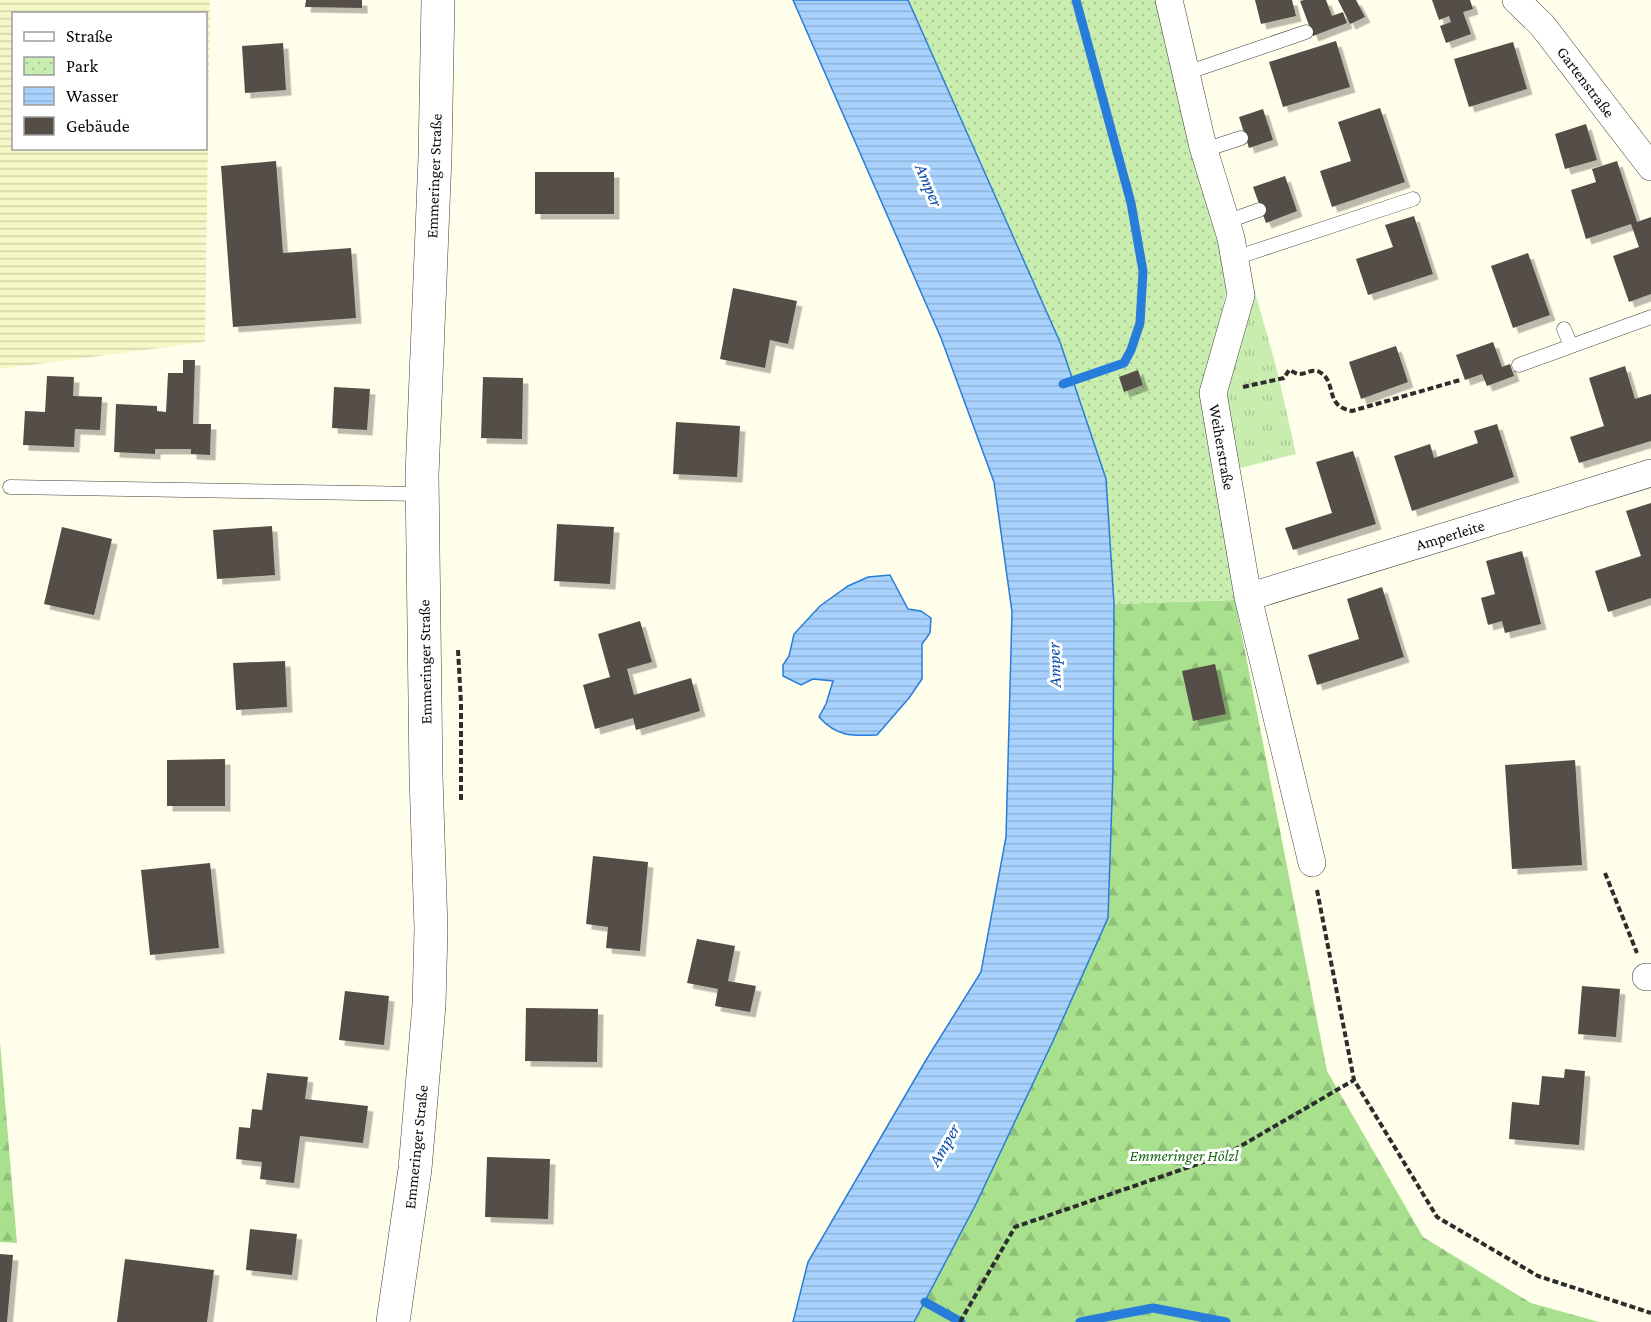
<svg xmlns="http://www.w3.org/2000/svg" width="1651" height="1322" font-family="'Crimson Pro',serif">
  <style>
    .farmland { fill: url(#farmland-rules); fill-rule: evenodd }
    .grass { fill: url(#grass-tufts) }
    .forest { fill: url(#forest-firs) }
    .park { fill: url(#park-dots) }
    .water { fill: url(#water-rules); stroke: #287ddb; stroke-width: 1.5 }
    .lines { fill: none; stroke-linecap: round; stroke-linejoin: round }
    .stream { stroke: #287ddb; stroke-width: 9 }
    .building { fill: #554e47; filter: url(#shadow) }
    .service-casing { stroke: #3e3e3e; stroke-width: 15 }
    .minor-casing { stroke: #3e3e3e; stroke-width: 28 }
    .tertiary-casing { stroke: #3e3e3e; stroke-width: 34 }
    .path { stroke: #2d2d2d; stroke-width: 4; stroke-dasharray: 6 3; stroke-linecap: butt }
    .service { stroke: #fff; stroke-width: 14 }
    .minor { stroke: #fff; stroke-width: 27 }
    .tertiary { stroke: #fff; stroke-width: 33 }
    .labels { text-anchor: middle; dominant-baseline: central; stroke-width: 6; stroke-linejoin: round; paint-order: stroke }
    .street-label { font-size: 16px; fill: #0b0b0b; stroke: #fff }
    .park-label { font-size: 16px; font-style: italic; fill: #1c6916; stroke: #fff }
    .water-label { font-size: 18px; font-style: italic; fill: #094ea9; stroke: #fff }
  </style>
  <defs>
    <pattern id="farmland-rules" width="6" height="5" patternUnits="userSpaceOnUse" patternTransform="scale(1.5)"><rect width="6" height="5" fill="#f6f8c7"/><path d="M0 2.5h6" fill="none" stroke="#d2d3aa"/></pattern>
    <pattern id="grass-tufts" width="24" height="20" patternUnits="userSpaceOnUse" patternTransform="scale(1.5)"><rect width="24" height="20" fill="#c8edaf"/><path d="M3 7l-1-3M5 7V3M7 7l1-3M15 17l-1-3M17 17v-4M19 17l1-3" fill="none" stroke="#aaca95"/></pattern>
    <pattern id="forest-firs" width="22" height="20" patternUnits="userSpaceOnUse" patternTransform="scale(1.5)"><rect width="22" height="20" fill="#a8e08d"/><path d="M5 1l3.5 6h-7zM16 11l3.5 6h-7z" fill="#8fbf78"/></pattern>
    <pattern id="park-dots" width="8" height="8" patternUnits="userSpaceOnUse" patternTransform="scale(1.5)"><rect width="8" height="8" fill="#c8edaf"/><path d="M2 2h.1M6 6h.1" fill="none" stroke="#aaca95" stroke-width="1.8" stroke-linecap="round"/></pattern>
    <pattern id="water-rules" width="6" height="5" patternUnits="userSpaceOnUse" patternTransform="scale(1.5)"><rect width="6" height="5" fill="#a8d2fd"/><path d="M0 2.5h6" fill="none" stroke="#8fb3d8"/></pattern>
    <filter id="shadow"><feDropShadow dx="5.5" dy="5.5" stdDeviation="0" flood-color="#0004"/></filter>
  </defs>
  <rect width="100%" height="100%" fill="#fffeea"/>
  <path class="farmland" d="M0,0H210L205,342L0,369ZM14,14H206V148H14Z"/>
  <path class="grass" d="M1253,285L1277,370L1296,454L1233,470L1225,398Z"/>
  <path class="forest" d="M1235,600L1327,1071L1423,1237L1531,1303L1599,1322H914L976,1204L1053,1041L1113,771L1114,604Z
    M0,1042L17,1243L0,1242Z"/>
  <path class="park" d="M908,0H1169L1183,61L1227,288L1204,393L1235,600L1114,604L1106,479L1060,342Z"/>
  <path class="water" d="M793,0H908L1060,342L1106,479L1114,604L1113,771L1108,918L1053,1041L976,1204L914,1322H793L808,1262L926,1060L981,972L1006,837L1012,612L994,482L941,338Z
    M890,575L908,609L921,611L931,618L930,633L922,644V679L909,698L877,735C852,736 837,737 819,717L826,704L833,681L813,679L801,685L783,676V665L789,656L794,634L820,606L848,586L868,577Z"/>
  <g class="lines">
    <path class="stream" d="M1063,384L1124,363L1131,350L1140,323L1143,271L1131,203L1076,0
      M925,1302L961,1322
      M1080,1322L1153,1308L1226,1322"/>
  </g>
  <path class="building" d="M306,0H362V8L305,7Z
    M1255,0H1292L1296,16L1261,24Z
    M1304,0H1326L1332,16L1343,12L1347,23L1313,36L1300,1Z
    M1338,0H1356L1365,17L1350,24Z
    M1432,0H1470L1473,9L1463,12L1471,34L1446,43L1440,26L1451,22L1449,16L1439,20Z
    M1336,41L1350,87L1283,107L1269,62Z
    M1513,42L1527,89L1469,107L1454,59Z
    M283,43L286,90L245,93L242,46Z
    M1380,108L1405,182L1332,207L1320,171L1351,161L1338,122Z
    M1263,109L1273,140L1249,148L1239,117Z
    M1586,124L1597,160L1565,169L1555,134Z
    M276,161L283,253L351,248L356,318L233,327L221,166Z
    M1617,161L1637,222L1651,217V294L1629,302L1613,256L1639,247L1631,224L1586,239L1571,190L1596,182L1592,169Z
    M535,172H614V214H535Z
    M1285,176L1297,211L1266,223L1253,187Z
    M1414,216L1433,274L1368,295L1356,259L1393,247L1385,225Z
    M1528,253L1550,315L1513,328L1491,266Z
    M733,288L797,301L788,344L770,340L765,368L720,359Z
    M1493,342L1502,367L1510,364L1514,376L1487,386L1482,374L1465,380L1456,355Z
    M1396,346L1408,382L1361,399L1349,362Z
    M183,360H195L193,424H211L210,455L191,454V449H155V454L114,452L116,404L157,406V411L166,412L168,373H183Z
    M1625,366L1635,399L1651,394V441L1579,463L1570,437L1604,426L1589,378Z
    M1138,370L1143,385L1124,392L1119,377Z
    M47,376L74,377L73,396L102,397L100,430L75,429L74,447L23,445L25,411L45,412Z
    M483,377L523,378L522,439L481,438Z
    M334,387L370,389L367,430L332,428Z
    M676,422L740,426L737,477L673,474Z
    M1497,424L1514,477L1412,511L1394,456L1430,444L1434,458L1478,443L1474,431Z
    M1353,451L1376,524L1293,550L1285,528L1332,513L1316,462Z
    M1651,503V598L1608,612L1595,571L1641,556L1626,511Z
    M557,524L614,527L610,584L554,581Z
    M272,526L275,575L217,579L213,530Z
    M62,527L112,539L94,615L44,604Z
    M1522,551L1541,624L1505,633L1502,621L1488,625L1481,598L1495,594L1486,561Z
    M1382,587L1404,657L1317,685L1308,655L1359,639L1347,599Z
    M640,621L652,662L627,669L634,695L691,678L700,711L636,730L633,718L595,729L583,685L610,677L598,634Z
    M285,661L287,707L236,710L233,663Z
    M1215,664L1226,714L1193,721L1182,671Z
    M225,759V806H167V760Z
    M1575,760L1582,865L1512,869L1505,765Z
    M593,856L648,862L640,951L606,948L608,927L586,924Z
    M210,863L219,948L150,955L141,870Z
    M697,939L735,946L728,981L756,986L750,1012L715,1006L718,989L687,983Z
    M1582,986L1620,989L1616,1037L1578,1034Z
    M345,991L389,996L384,1045L339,1040Z
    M526,1008L598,1009L597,1062L525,1061Z
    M1565,1069L1585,1071L1579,1145L1509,1139L1512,1102L1539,1105L1542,1076L1564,1078Z
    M267,1073L308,1077L305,1099L368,1106L363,1143L300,1136L294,1183L260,1179L262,1162L236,1159L239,1127L250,1128L252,1109L262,1110Z
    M487,1157L550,1159L548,1219L485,1217Z
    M250,1229L297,1234L292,1275L246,1270Z
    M0,1254L13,1255L7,1322H0Z
    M125,1259L214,1270L207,1322H117Z"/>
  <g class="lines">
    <defs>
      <path id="service" d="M1186,73L1306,32
        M1204,150L1241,138
        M1226,222L1259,210
        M1235,258L1413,199
        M1564,329L1571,346
        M1519,365L1651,317
        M10,487L422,494"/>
      <path id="minor" d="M1169,0L1203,147L1231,238L1241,295L1213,393L1248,597L1312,863
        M1516,0L1542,25L1651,167
        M1248,597L1651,473
        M1646,977H1651"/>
      <path id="tertiary" d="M393,1322L415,1169L429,1005L431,929L426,776L422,475L435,157L438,0"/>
    </defs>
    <use href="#service" class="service-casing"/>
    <use href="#minor" class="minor-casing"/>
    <use href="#tertiary" class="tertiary-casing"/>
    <path class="path" d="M1243,387L1284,378L1289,370C1292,371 1295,373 1298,374C1306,375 1313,367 1321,373C1337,383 1324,406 1352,411L1460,380
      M458,650L461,703V801
      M1605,873L1637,953
      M1317,890L1354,1080L1437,1217L1538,1276L1651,1313
      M960,1322L1015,1227L1227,1154L1354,1080"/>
    <use href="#service" class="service"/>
    <use href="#minor" class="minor"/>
    <use href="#tertiary" class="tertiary"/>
  </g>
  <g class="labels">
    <g class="street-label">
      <text transform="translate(1586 82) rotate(53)">Gartenstraße</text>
      <text transform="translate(434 176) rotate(-88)">Emmeringer Straße</text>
      <text transform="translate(1222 447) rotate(80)">Weiherstraße</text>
      <text transform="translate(1450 535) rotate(-17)">Amperleite</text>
      <text transform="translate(425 662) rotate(-91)">Emmeringer Straße</text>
      <text transform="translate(416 1147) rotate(-84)">Emmeringer Straße</text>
    </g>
    <g class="park-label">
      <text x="1184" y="1155">Emmeringer Hölzl</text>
    </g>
    <g class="water-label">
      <text transform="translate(929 185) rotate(67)">Amper</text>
      <text transform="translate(1054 665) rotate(-92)">Amper</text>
      <text transform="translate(944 1145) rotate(-60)">Amper</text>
    </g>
  </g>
  <rect x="12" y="12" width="195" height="138" fill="#ffffff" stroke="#9d9d9d" stroke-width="1.5"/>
  <rect x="24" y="32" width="30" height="9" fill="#ffffff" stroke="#9d9d9d" stroke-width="1.5"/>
  <text x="66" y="42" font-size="18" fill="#0b0b0b">Straße</text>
  <rect x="24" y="57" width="30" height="18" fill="url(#park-dots)" stroke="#9d9d9d" stroke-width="1.5"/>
  <text x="66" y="72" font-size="18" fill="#0b0b0b">Park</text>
  <rect x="24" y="87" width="30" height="18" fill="url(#water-rules)" stroke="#9d9d9d" stroke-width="1.5"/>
  <text x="66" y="102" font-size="18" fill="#0b0b0b">Wasser</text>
  <rect x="24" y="117" width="30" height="18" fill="#554e47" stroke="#9d9d9d" stroke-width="1.5"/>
  <text x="66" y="132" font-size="18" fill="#0b0b0b">Gebäude</text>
</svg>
